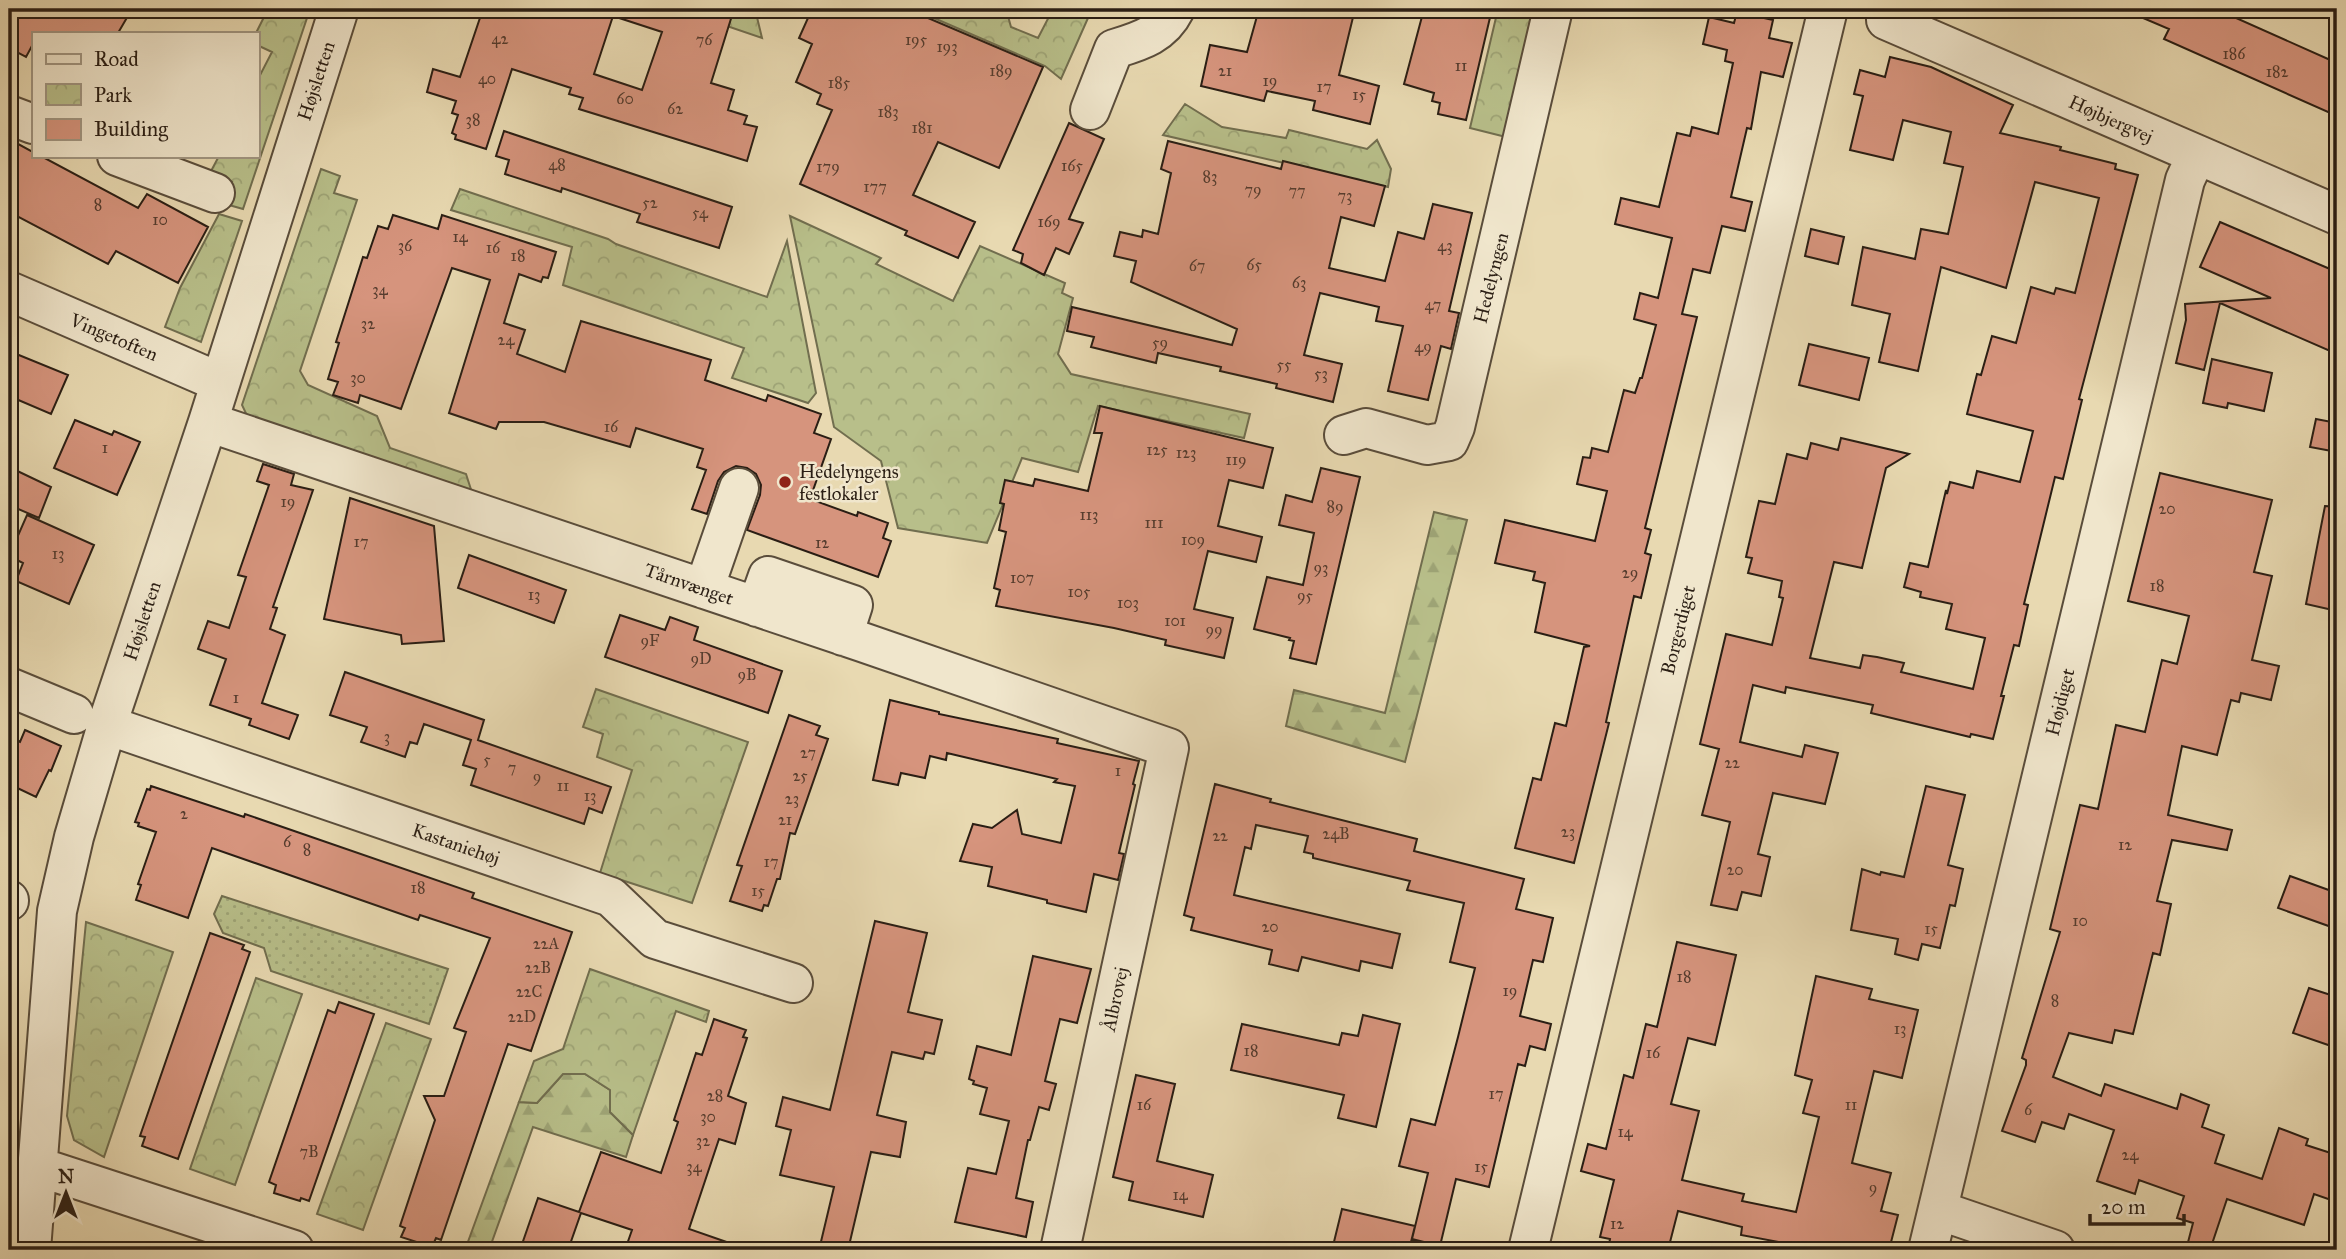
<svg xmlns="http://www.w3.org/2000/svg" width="2346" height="1259" font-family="'IM FELL Great Primer',serif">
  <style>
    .grass { fill: url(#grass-dots); stroke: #716e4f; stroke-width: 2 }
    .forest { fill: url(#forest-firs); stroke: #716e4f; stroke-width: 2 }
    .park { fill: url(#park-crowns); stroke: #716e4f; stroke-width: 2 }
    .building { fill: #d6947d; stroke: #2a1e14; stroke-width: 2; fill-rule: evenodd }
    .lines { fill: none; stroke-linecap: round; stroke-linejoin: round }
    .minor-casing { stroke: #5a4d3b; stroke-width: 42 }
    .minor { stroke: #f0e6cc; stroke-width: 38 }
    .poi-dot { fill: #8f2418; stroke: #f0e6cc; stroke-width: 2.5 }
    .labels { text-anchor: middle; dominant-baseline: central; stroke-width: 5; stroke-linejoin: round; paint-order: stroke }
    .number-label { font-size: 16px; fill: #553c2e }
    .street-label { font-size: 19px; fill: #2a1e14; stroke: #f0e6cc }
    .poi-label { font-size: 19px; fill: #2a1e14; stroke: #f0e6cc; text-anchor: start }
  </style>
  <defs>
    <pattern id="grass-dots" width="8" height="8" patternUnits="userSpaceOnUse" patternTransform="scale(1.75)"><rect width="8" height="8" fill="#b8bf8a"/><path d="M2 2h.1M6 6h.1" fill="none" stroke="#9ea476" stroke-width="1.8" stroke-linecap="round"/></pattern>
    <pattern id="forest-firs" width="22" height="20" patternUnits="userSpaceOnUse" patternTransform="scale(1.75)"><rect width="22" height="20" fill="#b8bf8a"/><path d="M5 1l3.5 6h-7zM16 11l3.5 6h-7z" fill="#9ea476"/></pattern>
    <pattern id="park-crowns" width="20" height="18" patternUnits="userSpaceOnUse" patternTransform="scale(1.75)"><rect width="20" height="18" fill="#b8bf8a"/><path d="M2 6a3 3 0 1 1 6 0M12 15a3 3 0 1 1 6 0" fill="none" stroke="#9ea476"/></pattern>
  </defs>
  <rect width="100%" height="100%" fill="#e8d9b1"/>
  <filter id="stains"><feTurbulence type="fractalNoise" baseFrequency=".00286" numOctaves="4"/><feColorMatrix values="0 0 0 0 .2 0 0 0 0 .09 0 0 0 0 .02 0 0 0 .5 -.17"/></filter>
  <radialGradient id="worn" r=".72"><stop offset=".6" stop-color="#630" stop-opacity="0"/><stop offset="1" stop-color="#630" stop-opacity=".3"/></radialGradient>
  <path class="grass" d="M222,896L448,969L429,1024L271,971L264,948L223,933L214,914Z"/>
  <path class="forest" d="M1434,512L1467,520L1405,762L1286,726L1294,690L1385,713Z
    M563,1074H585L610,1090V1112L633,1135L626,1157L533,1127L489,1250H465L519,1102L537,1103Z"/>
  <path class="park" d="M268,9H310L243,209L222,203L232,182L210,173L219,156H257V81L272,52L257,45L256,33Z
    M677,9H755L762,38Z
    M913,9H1006L1011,27L1038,38L1053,9H1082L1087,11L1088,18L1061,79L1045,66Z
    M1498,9H1542L1510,138L1470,128Z
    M1185,104L1222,127L1286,138L1289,130L1367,149L1377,140L1391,169L1388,187L1163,135Z
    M321,169L340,176L334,193L357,200L300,371L308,385L377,416L390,448L466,474L475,502L251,424L242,405Z
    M460,189L608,239L616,244L767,297L787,241L816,393L808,403L732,378L744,348L563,285L572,247L451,210Z
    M219,214L242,221L201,342L165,327L180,288Z
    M790,216L881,258L876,264L953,301L980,246L1065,283L1062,293L1073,298L1058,354L1071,374L1250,414L1244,438L1098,406L1078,472L1022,458L987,543L898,528L881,461L834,427Z
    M596,689L748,742L692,903L600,873L632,770L597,757L603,734L583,727Z
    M86,922L173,952L104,1157L74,1140L67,1116Z
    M590,969L709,1011L706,1022L676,1011L633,1135L610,1112V1090L585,1074H563L537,1103L519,1102L534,1061L563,1049Z
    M256,978L302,994L235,1185L190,1169Z
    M386,1023L431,1039L363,1230L317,1214Z"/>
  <path class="building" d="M9,9H132L118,33H33V44L26,57L9,48Z
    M483,9H734L711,83L734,90L728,110L747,116L744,124L757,127L747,161L579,109L583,98L569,94L571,88L512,69L486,149L455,139L456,135L452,133L458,115L452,113L456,101L427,92L433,69L460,77ZM613,16L662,32L642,90L594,74Z
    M812,9H907L1043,67L999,168L938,142L913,195L975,222L958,258L905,235L907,231L800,184L832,110L817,104L821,94L796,82L812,44L799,38Z
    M1259,9H1355L1339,75L1379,86L1370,124L1313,110L1315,101L1267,91L1264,101L1201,86L1210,45L1247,52Z
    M1424,9H1492L1466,120L1438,114L1440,103L1432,101L1434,93L1404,84Z
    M2122,9H2216L2337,63V116L2164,39L2169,29Z
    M1737,12L1773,20L1769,38L1792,43L1783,77L1761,72L1751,129L1747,128L1731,197L1752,202L1745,231L1722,226L1710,273L1693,269L1682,314L1697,317L1645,528L1651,530L1645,553L1651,555L1641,598L1634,596L1606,722L1609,723L1574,863L1515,848L1533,778L1541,780L1555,723L1566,726L1584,647L1590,646L1535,632L1545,583L1533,580L1535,572L1495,563L1505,520L1595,541L1607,491L1577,484L1583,457L1590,458L1592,448L1608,452L1624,390L1635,393L1640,378H1642L1656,325L1634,319L1640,293L1658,298L1672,238L1615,224L1621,198L1659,207L1677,133L1690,136L1692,127L1718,134L1733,63L1725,61L1727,50L1703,44L1709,17L1734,23Z
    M1890,57L1931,67L2013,105L2000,133L2061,147L2060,150L2116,164L2115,169L2138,175L2079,399L2082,400L2063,479L2055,477L2024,604L2028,605L2019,646L2014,645L2001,696H2004L1993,739L1971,734L1970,737L1871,713L1873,705L1786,687L1785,693L1753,685L1740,742L1802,757L1805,745L1838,753L1825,804L1773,793L1758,854L1770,857L1761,896L1742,892L1737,910L1711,905L1730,822L1702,815L1719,749L1700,744L1726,634L1772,645L1783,598L1779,597L1782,581L1748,573L1752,558L1746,557L1759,501L1775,504L1787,454L1807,459L1811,443L1838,450L1841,438L1909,454L1886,468L1862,568L1834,562L1810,658L1860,668L1863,655L1877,657L1904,663L1901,672L1973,689L1985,638L1946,629L1952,604L1920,597L1921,592L1904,587L1910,563L1928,567L1946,490L1947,494L1950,482L1973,488L1977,471L2020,482L2033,431L1967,414L1977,374L1981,375L1992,336L2016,343L2031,287L2054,294L2056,288L2075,293L2099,198L2035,182L2006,288L1941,267L1918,371L1879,362L1890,314L1852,305L1863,247L1915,259L1921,229L1948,234L1963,167L1944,163L1951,132L1903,120L1893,160L1850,150L1863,96L1854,94L1860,70L1885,77Z
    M1069,123L1104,139L1069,219L1083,223L1069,254L1056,248L1044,275L1021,263L1023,254L1013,250Z
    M504,131L732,207L719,248L637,222L640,214L562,188L561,192L505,174L509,160L496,156Z
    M9,139L33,152V156H41L138,208L147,194L208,227L178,283L116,251L108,264L9,212Z
    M1168,141L1281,169L1283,161L1385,186L1374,226L1341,217L1329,268L1385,281L1398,232L1424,239L1433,204L1472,213L1449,311L1459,313L1451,349L1441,346L1428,400L1388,391L1403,326L1376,321L1379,307L1320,293L1304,355L1342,364L1333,402L1276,388L1277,384L1220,371L1221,367L1158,353L1156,363L1091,347L1094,337L1067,331L1072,307L1232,345L1237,329L1131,282L1136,261L1114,256L1120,232L1142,237L1143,230L1158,234L1171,173L1161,169Z
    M393,215L438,229L442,215L556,252L548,278L543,277L541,282L519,274L504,323L525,330L517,354L565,372L581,321L711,360L705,380L766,401L768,395L821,414L814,433L831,439L810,499L857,516L858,512L888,523L883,538L891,541L878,577L747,530L760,495L761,485L756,474L747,468L736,466L724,472L718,481L707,514L692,509L706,470L697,467L703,449L636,428L630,447L544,422H499L496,429L449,413L490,280L452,268L401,409L360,395L358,403L333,395L338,382L328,379L339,343L336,342L363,257L367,258L378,226L388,229Z
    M2220,222L2337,272V354L2220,303L2204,370L2176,363L2186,320L2185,304L2271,298L2200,267Z
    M1811,229L1844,237L1838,264L1805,256Z
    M1809,344L1869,358L1859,400L1799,385Z
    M9,351L68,375L51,414L9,396Z
    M2212,359L2272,373L2264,411L2228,403L2227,408L2203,403Z
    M1100,406L1273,448L1263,488L1229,480L1218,526L1262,537L1256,562L1208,551L1194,609L1233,618L1224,658L1165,645L1166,640L1114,628L996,606L1000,590L994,588L1006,532L999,530L1004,504L1000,503L1005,480L1033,486L1035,479L1088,491L1102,433H1094Z
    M2316,419L2337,423V452L2310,447Z
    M75,420L112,435L114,431L140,442L117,495L54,468Z
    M263,464L294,474L291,485L313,490L273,607L277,608L270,629L285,635L262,703L298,715L289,739L249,725L251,719L210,705L226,659L198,649L208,621L229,628L246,577L238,575L269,485L257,481Z
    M9,467L51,487L39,518L9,505Z
    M1321,468L1360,477L1316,664L1290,658L1294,641L1289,640L1290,638L1254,629L1267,577L1303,585L1314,533L1279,525L1286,495L1312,502Z
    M2160,473L2272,500L2254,572L2272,576L2252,660L2279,666L2271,700L2241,693L2239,702L2231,700L2217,755L2182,746L2168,815L2232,830L2227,850L2172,840L2157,901L2171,904L2160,955L2153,953L2133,1034L2115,1030L2112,1043L2069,1033L2053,1077L2101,1096L2105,1084L2177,1109L2181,1094L2209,1105L2202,1127L2224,1135L2215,1163L2262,1179L2279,1128L2308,1139L2306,1145L2337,1155V1183L2331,1200L2314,1194L2304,1225L2227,1199L2210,1250H2186L2193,1223L2177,1218L2184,1196L2139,1180L2135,1194L2097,1181L2114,1130L2069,1114L2064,1129L2042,1122L2035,1142L2002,1131L2026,1065V1060L2022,1058L2060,932L2050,929L2080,805L2098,809L2116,725L2145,732L2162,660L2177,664L2189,616L2128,601Z
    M350,498L434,526L444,641L402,644L401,635L324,619Z
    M2325,506L2337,507V611L2306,604Z
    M27,515L94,545L69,604L16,581L23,563L9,556Z
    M469,555L566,590L554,623L458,588Z
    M620,615L665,630L670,617L698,627L694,640L782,671L768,713L605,657Z
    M345,672L484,720L478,740L611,787L602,813L589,808L584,824L471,785L476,769L463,765L471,740L424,724L417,744L410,742L405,757L361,742L367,727L330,715Z
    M890,700L939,712V714L1058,739L1057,743L1139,761L1133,784L1135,785L1119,853L1124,854L1118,880L1094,874L1086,912L1047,903V900L988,886L992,867L960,861L973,824L992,828L1017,810L1022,834L1061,843L1075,786L1054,782L1057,779L947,753L946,760L930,756L925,778L901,773L898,785L873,780Z
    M789,715L820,726L816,735L828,739L795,834L790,833L780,879H777L768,906L764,905L762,911L730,901L742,866L737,865Z
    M25,730L61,746L51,771L49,770L36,797L9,784V737L20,742Z
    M1215,784L1271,799L1270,802L1417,839L1414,851L1524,879L1516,909L1553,918L1543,962L1533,960L1520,1016L1551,1024L1545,1050L1530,1046L1525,1066L1518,1064L1489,1187L1456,1179L1440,1246L1412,1239L1428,1173L1399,1166L1411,1119L1435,1125L1458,1037L1475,968L1450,962L1464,903L1407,890L1410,881L1313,858V854L1304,852L1308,836L1256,825L1251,849L1245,847L1234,895L1400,934L1392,968L1361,961L1359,971L1302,957L1298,971L1269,964L1272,950L1191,930L1194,918L1184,915Z
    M151,786L244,817L245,814L474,893L472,898L572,932L531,1051L508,1044L441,1240L436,1238L432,1247L401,1237L405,1228L400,1226L435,1120L424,1096H444L466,1032L454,1028L490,938L420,915L418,920L212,848L188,918L136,900L141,885L138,884L156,832L138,826L139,823L135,822L147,789L150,790Z
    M1926,786L1965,795L1948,865L1963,869L1955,906L1950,905L1940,948L1922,944L1918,960L1895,954L1898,939L1851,930L1862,869L1880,875L1881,872L1904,877Z
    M2290,876L2337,893V929L2278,908Z
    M875,921L927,933L908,1012L942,1020L934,1054L925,1052L923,1059L892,1052L877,1115L906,1122L900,1157L871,1152L848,1250H819L834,1187L780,1175L791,1130L776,1126L783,1097L830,1110Z
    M210,933L244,945L242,949L250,952L178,1159L142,1146L145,1137L140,1136Z
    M1677,942L1736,955L1715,1045L1688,1038L1671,1104L1699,1111L1682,1180L1744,1194L1742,1201L1796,1212L1819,1117L1803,1113L1812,1080L1795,1075L1816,976L1872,989L1869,999L1918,1010L1902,1078L1874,1071L1852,1163L1891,1173L1881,1211L1898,1215L1889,1250H1804L1788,1246L1789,1244L1741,1235L1742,1227L1678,1211L1668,1250H1608L1610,1239L1600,1237L1614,1180L1581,1171L1588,1144L1606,1149L1624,1075L1633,1078L1646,1024L1657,1027Z
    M1033,956L1091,969L1077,1023L1060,1019L1045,1081L1056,1084L1049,1110L1039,1107L1030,1140H1028L1016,1198L1033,1202L1026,1237L955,1222L968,1168L996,1174L1009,1121L980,1114L987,1088L973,1084L974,1081L969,1079L977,1046L1011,1055Z
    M2309,988L2337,997V1048L2293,1033Z
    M339,1002L374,1014L309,1201L301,1198L300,1201L274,1193L276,1185L269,1182L328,1010L335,1013Z
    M1363,1015L1400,1024L1376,1127L1338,1118L1344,1095L1231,1070L1242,1024L1339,1045L1342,1033L1358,1036Z
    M714,1019L746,1030L743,1037L747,1038L728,1096L746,1103L735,1144L719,1139L689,1229L738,1246L737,1250H625L632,1230L581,1213L568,1250H520L538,1198L579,1212L601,1152L661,1173L678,1122L674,1120L696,1053L702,1055Z
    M1136,1075L1175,1084L1157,1161L1213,1175L1203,1217L1129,1200L1133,1182L1113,1177Z
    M1342,1209L1415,1226L1409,1250H1332Z"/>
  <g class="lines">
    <defs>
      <path id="minor" d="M1886,20L2337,215
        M1090,110L1114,49C1140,41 1162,35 1175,9
        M9,115L33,124
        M117,156L215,193
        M9,291L219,382
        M208,422L862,642L1169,748L1060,1250
        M1344,435L1366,428L1427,445L1449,441L1455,427L1553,9
        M704,589L739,488
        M757,607L768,576L853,605L843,636
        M9,687L74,714
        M107,725L611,897L655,939L793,983
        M9,901V900
        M36,1166L294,1250
        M1938,1210L2055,1250
        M31,1250L57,911L74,837L107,725L208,422L339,9
        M1528,1250L1828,9
        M1928,1250L2185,180L2196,156"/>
    </defs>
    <use href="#minor" class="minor-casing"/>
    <use href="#minor" class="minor"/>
  </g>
  <circle class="poi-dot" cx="785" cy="482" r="7"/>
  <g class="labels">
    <g class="number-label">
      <text x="500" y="38">42</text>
      <text x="704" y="39">76</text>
      <text x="916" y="39">195</text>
      <text x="947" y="46">193</text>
      <text x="2234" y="53">186</text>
      <text x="1461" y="65">11</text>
      <text x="1001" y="70">189</text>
      <text x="1225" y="70">21</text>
      <text x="2277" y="71">182</text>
      <text x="487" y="78">40</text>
      <text x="1270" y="80">19</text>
      <text x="839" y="82">185</text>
      <text x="1324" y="86">17</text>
      <text x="1359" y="94">15</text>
      <text x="625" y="98">60</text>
      <text x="675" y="108">62</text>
      <text x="888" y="111">183</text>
      <text x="473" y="119">38</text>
      <text x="922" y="127">181</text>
      <text x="557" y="164">48</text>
      <text x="1072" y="165">165</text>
      <text x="828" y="166">179</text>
      <text x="1210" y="176">83</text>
      <text x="875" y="186">177</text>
      <text x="1253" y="189">79</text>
      <text x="1297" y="190">77</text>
      <text x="1345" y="195">73</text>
      <text x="650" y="202">52</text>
      <text x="98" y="204">8</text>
      <text x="700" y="212">54</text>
      <text x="160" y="219">10</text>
      <text x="1049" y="221">169</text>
      <text x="460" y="236">14</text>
      <text x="405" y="245">36</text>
      <text x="1445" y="245">43</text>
      <text x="493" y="247">16</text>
      <text x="518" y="255">18</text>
      <text x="1254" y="264">65</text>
      <text x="1197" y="265">67</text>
      <text x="1299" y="282">63</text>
      <text x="380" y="289">34</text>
      <text x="1433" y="304">47</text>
      <text x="368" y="323">32</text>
      <text x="506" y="339">24</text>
      <text x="1160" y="342">59</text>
      <text x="1423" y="346">49</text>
      <text x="1284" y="364">55</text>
      <text x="1321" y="373">53</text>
      <text x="358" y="377">30</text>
      <text x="611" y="426">16</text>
      <text x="105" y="447">1</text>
      <text x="1157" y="449">125</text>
      <text x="1186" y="452">123</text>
      <text x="1236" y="459">119</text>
      <text x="288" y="501">19</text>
      <text x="1335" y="506">89</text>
      <text x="2167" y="508">20</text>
      <text x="1089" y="514">113</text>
      <text x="1154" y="522">111</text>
      <text x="1193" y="539">109</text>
      <text x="361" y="541">17</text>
      <text x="822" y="542">12</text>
      <text x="58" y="553">13</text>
      <text x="1321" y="567">93</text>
      <text x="1630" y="572">29</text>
      <text x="1022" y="577">107</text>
      <text x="2157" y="585">18</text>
      <text x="1079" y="591">105</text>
      <text x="534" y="594">13</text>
      <text x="1305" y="595">95</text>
      <text x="1128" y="602">103</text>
      <text x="1175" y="620">101</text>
      <text x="1214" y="629">99</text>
      <text x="650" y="640">9F</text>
      <text x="701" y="658">9D</text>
      <text x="747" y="674">9B</text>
      <text x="236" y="697">1</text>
      <text x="387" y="736">3</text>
      <text x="808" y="752">27</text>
      <text x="487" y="759">5</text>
      <text x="1732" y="762">22</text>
      <text x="512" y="767">7</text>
      <text x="1118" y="770">1</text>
      <text x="800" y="775">25</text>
      <text x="537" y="776">9</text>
      <text x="563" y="785">11</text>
      <text x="590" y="795">13</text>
      <text x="792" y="798">23</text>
      <text x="184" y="813">2</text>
      <text x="785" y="819">21</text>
      <text x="1568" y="831">23</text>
      <text x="1336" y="833">24B</text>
      <text x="1220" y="835">22</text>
      <text x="287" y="841">6</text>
      <text x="2125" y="844">12</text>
      <text x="307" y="849">8</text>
      <text x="771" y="861">17</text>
      <text x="1735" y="869">20</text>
      <text x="418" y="887">18</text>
      <text x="758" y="890">15</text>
      <text x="2080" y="920">10</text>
      <text x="1270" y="926">20</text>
      <text x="1931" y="928">15</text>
      <text x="546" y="943">22A</text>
      <text x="538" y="967">22B</text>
      <text x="1684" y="976">18</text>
      <text x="1510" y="990">19</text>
      <text x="529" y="991">22C</text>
      <text x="2055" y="1000">8</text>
      <text x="522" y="1016">22D</text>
      <text x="1900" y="1028">13</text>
      <text x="1251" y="1050">18</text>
      <text x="1653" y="1052">16</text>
      <text x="1496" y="1093">17</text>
      <text x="715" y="1095">28</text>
      <text x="1144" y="1104">16</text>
      <text x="1851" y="1104">11</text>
      <text x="2028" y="1109">6</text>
      <text x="708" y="1116">30</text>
      <text x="1625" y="1131">14</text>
      <text x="703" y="1140">32</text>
      <text x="309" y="1151">7B</text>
      <text x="2130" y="1154">24</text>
      <text x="694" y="1166">34</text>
      <text x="1481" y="1166">15</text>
      <text x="1873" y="1187">9</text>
      <text x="1180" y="1194">14</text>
      <text x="1617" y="1223">12</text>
    </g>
    <g class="street-label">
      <text transform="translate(316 81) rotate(-72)">Højsletten</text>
      <text transform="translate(2111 119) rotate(24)">Højbjergvej</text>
      <text transform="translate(1491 278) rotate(-76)">Hedelyngen</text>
      <text transform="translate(114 337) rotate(23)">Vingetoften</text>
      <text transform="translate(689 584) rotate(19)">Tårnvænget</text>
      <text transform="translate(142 621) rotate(-72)">Højsletten</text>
      <text transform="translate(1678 630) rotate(-76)">Borgerdiget</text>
      <text transform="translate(2060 702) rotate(-76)">Højdiget</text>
      <text transform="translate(456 844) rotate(19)">Kastaniehøj</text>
      <text transform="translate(1115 999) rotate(-78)">Ålbrovej</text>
    </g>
    <g class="poi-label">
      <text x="799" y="471">Hedelyngens<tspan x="799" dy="22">festlokaler</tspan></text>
    </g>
  </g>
  <rect width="2346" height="1259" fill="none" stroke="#e8d9b1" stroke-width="35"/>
  <rect x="10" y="10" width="2325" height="1238" fill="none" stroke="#2a1e14" stroke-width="3.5"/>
  <rect x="18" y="18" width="2311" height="1224" fill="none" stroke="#2a1e14" stroke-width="2"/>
  <rect x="32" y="32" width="228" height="126" fill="#f0e6cc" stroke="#a19682" stroke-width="2"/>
  <rect x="46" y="54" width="35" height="10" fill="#f0e6cc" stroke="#a19682" stroke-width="2"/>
  <text x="94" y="66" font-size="21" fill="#2a1e14">Road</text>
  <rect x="46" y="84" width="35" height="21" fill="url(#park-crowns)" stroke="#a19682" stroke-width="2"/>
  <text x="94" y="102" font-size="21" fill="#2a1e14">Park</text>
  <rect x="46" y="119" width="35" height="21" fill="#d6947d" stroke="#a19682" stroke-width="2"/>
  <text x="94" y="136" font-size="21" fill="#2a1e14">Building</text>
  <g transform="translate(66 1193)" stroke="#f0e6cc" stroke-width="5" paint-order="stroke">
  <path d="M0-5L12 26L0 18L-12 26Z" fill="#2a1e14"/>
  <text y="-10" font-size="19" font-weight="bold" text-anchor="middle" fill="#2a1e14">N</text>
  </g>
  <path d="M2090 1214v10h94v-10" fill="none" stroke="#2a1e14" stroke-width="3.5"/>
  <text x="2101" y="1214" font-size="21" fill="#2a1e14" stroke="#f0e6cc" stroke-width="5" paint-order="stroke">20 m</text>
  <rect width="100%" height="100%" filter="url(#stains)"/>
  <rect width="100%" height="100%" fill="url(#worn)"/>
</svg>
